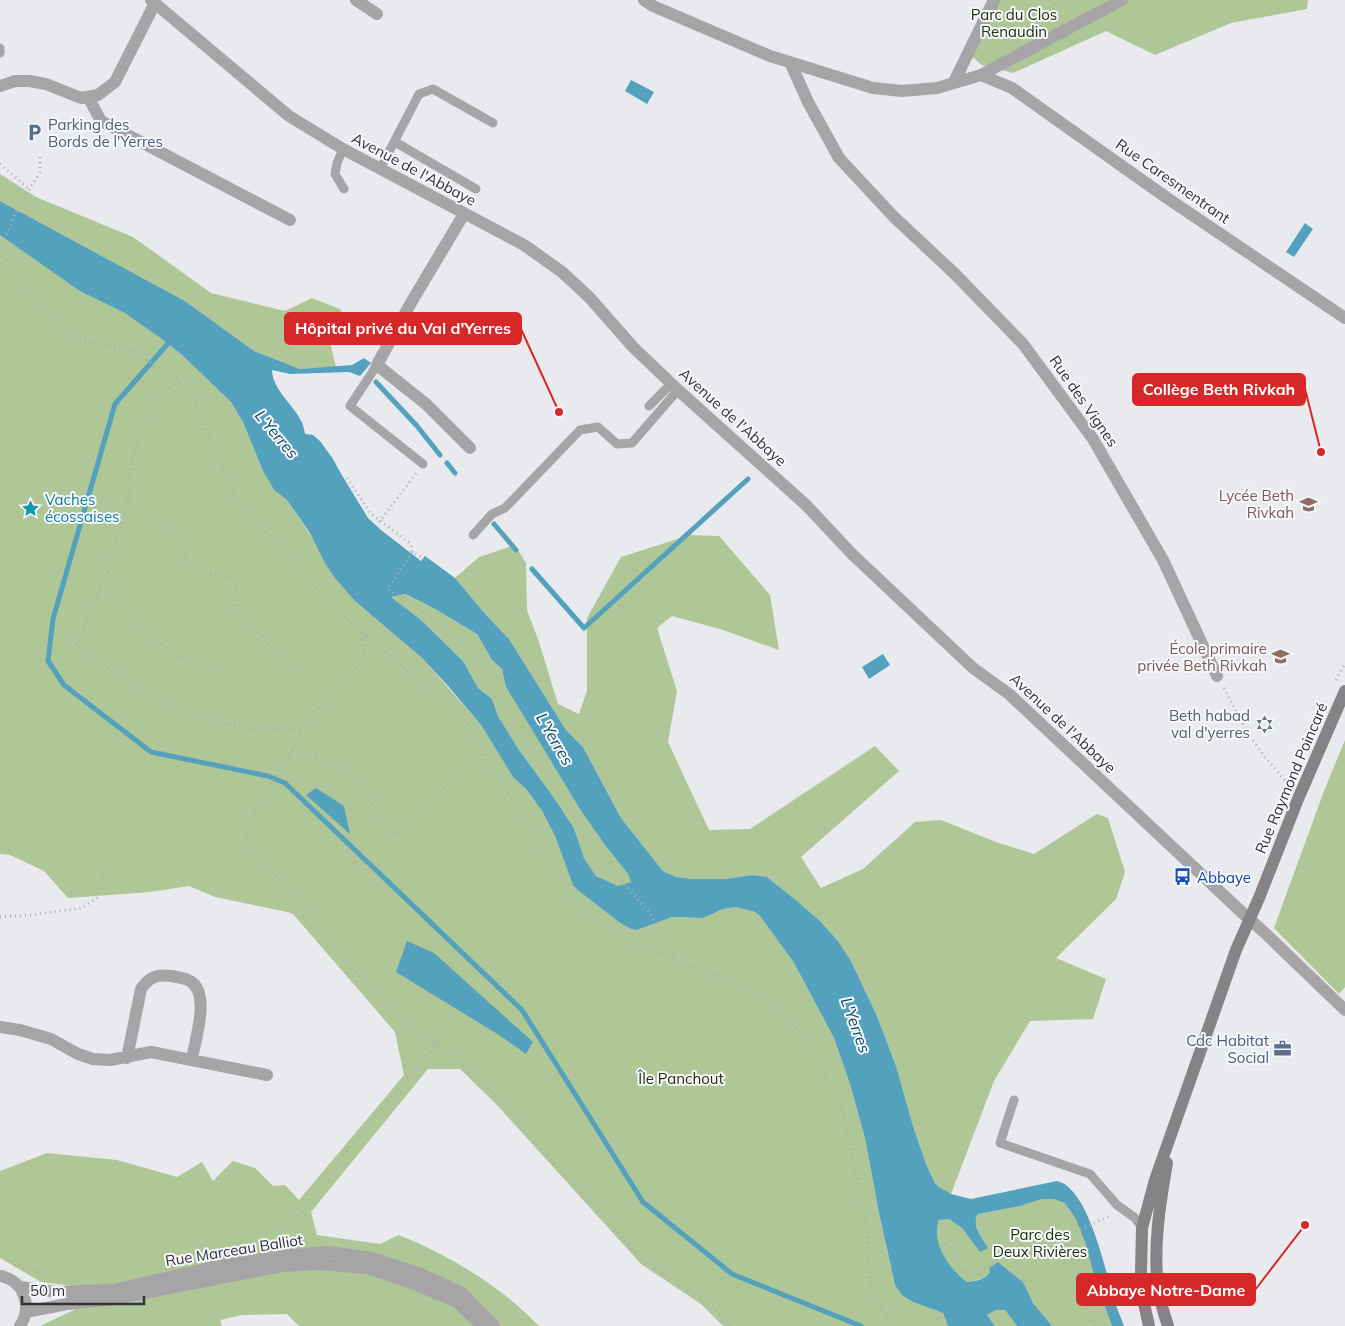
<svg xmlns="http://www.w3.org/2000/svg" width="1345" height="1326" font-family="Mulish,sans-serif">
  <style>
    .green { fill: #afc697 }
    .water { fill: #54a1bd; fill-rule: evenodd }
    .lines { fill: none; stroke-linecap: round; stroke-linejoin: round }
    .stream { stroke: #54a1bd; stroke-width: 5 }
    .path { stroke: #adaeb1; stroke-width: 3; stroke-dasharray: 1 4; stroke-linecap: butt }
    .service { stroke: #a6a4a6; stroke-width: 9 }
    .minor { stroke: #a6a4a6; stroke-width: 12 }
    .tertiary { stroke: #a6a4a6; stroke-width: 12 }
    .secondary { stroke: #858385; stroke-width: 12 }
    .labels { text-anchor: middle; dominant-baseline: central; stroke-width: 4; stroke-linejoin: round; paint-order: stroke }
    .park-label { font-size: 15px; fill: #213207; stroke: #f6f7fc }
    .service-label { font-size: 15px; fill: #4e5e75; stroke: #f6f7fc; text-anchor: start }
    .street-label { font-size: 15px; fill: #323334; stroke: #f6f7fc }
    .education-label { font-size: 15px; fill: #785e54; stroke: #f6f7fc; text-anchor: end }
    .culture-label { font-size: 15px; fill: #0d838f; stroke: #f6f7fc; text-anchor: start }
    .worship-label { font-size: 15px; fill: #5b616d; stroke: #f6f7fc; text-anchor: end }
    .transit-label { font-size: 15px; fill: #164399; stroke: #f6f7fc; text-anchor: start }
    .water-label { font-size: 16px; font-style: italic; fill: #074b60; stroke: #f6f7fc }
    .leader { fill: none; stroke: #d62828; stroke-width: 2 }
    .callout-dot { fill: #d62828; stroke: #f6f7fc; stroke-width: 2 }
    .callout { fill: #d62828; stroke: #d62828; stroke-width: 2 }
    .callout-label { font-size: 16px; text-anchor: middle; font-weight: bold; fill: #fff }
  </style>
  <rect width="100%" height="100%" fill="#e9eaee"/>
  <path class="green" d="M999,0H1308L1307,9L1231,23L1155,55L1106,31L1013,73L982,65L970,55Z
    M0,174L36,197L133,237L211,293L285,311L312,298L340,309L352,329L329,338L336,367L300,369L254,351L185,301L0,201Z
    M0,235L135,318L181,354L231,402L243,422L263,471L274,490L287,500L355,601L422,658L481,725L513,777L526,789L542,811L555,836L573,884L579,891L620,923L631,929L637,930L672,917L703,918L723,909L736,907L755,912L760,916L794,963L834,1038L850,1084L865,1138L879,1213L895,1285L913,1302L943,1313L948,1326H723L701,1304L641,1264L496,1104L460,1069H428L311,1212L317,1235L380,1244L399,1235C450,1256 501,1286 539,1326H299L287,1314L242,1315L220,1320L222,1326H40L74,1310L81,1298L74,1286L41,1282L0,1258V1171L47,1153L117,1160L177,1177L202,1162L213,1181L233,1161L255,1168L273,1186L285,1185L299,1200L404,1075L395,1032L293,914L287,912L215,897L189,886L150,892L68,898L44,871L10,855L0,854Z
    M690,535L719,536L770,595L779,650L720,629L672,616L657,628L677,691L668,742L709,830L750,829L875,746L899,771L801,857L821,888L863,869L915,822L941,820L996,842L1034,854L1097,814L1108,818L1125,872L1116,899L1056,958L1106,979L1093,1019L1030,1021L994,1081L951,1194L939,1187L935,1183L926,1164L913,1126L896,1066L877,1016L851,961L838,941L820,921L797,901L767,877L752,875L726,879H693L676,877L663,871L621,818L583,747L566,730L509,639L487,616L455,578L479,557L515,545L526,563L527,610L539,642L558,704L579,714L587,691V618L621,557Z
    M406,594L435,609L477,634L492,660L502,669L506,687L581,811L605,845L628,874L631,882L618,887L596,876L584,858L574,828L552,795L519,750L498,716L492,699L478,688L463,661L420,619L391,597Z
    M1345,740V987L1339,994L1274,928L1324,791Z
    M1042,1199C1050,1199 1058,1197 1065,1202C1080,1214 1092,1266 1097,1286C1101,1299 1107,1313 1112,1326H1052L1033,1303L1023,1282L998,1262C988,1276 984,1280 967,1282C949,1268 931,1244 939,1220L949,1219L962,1228L967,1235L978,1230L975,1222L978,1214L1020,1206Z
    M996,1310H1005L1017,1326H995L987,1315Z"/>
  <path class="water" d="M631,80L654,92L647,104L625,91Z
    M0,201L185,301L254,351L300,369L352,365L364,358L371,363L360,376L349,372L290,374L272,370C273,390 291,402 300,419C303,423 304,429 305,434L313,435L320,441L333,459L340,472L368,518L381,530L421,561L425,556L455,578L487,616L509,639L566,730L583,747L621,818L663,871L676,877L693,879H726L752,875L767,877L797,901L820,921L838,941L851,961L877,1016L896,1066L913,1126L926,1164L935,1183L939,1187L951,1194L971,1199L1057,1181C1086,1187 1103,1260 1110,1285C1113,1299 1119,1313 1124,1326H1112L1097,1286L1086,1245L1076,1219L1065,1203L1054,1199H1042L1020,1206L978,1214C971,1225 982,1238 988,1248L980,1252L962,1228L949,1219L939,1220C931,1244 949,1268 967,1282C976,1281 984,1280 990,1272L989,1268L998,1262L1023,1282L1033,1303L1052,1326H1017L1005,1310H996L987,1315L995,1326H948L943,1313L913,1302L902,1295L895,1285L879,1213L865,1138L850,1084L834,1038L794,963L760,916L755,912L736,907L723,909L703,918L672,917L637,930L631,929L620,923L579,891L573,885L555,836L542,811L526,789L513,777L481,725L448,686L422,658L355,601L336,579L326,565L310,533L287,500L274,490L263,471L243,422L231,402L181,354L159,337L125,313L80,291L0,235ZM406,594L435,609L477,634L492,660L502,669L506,687L581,811L605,845L628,874L631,882L618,886L596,876L584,858L574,828L552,795L519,750L498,716L492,699L478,688L463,661L420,619L391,597Z
    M1305,223L1313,229L1294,257L1286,252Z
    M883,654L890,665L869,679L862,667Z
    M316,788L344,806L350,834L306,795Z
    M407,941L434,953L533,1042L526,1054L499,1035L396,972Z"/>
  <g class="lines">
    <path class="stream" d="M171,340L115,404L53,619L48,661L64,685L151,752L268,776L285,783L522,1010L643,1202L732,1274L861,1326
      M376,382L417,426L440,455
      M447,463L455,473
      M494,524L516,550
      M532,569L584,628L748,479"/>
    <path class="path" d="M992,34L1008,39L1032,25L1059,0
      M0,164L30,190
      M0,248L18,208L40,172V154
      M0,252L56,323L72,337L135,352L160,369L175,377L194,399L236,499L271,539L340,613L466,721L547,859L580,907L627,940L722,978L769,1000L807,1040L842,1107L866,1218L870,1283L890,1323V1326
      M179,382L148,404L131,465L128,502L107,572L76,646L124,678L179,709L223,723L261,730L301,729
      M347,478L371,514L411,544L412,552L421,557
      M128,502L162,525L177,532L187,558L203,574L219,575L234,580L239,611L268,643L280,665L292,670
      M379,522L417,472
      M412,552L388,589L470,643L516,726L536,756L591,847L650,913L675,957
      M108,573L135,619L177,657L220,668
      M364,635L366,648L358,667L305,722L289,757L259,802L245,836L257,854L389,1011L435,1047L444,1025
      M1336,680L1345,663
      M1224,688L1247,732L1265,757L1290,786
      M292,749L348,771L379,812L394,836L407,829L419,812L430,804L461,769L484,751
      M0,917L31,915L82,908L97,898L106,863
      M284,1236L352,1143L435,1047L445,1050L501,1100L517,1122L643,1260L713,1307L731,1326
      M946,1243L962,1270L976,1273L997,1259L1066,1236
      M14,1266L19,1265L51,1275
      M1094,1326L1066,1236L1112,1215"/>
    <path class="service" d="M0,48V53
      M395,142L476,189
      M343,149L337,163L335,174L344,189
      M380,169L419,94L433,89L493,123
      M377,365L350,406L423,464
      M649,406L671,384
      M473,535L492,514L505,508L580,430L598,427L617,444L632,443L678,390
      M1014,1100L1000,1143L1090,1174L1117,1205L1135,1218L1142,1228"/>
    <path class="minor" d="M356,0L377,14
      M644,0L653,6L770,56L873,88L902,91L937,88L981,75L1122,0
      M790,62L808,102L839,158L894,217L955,274L1023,344L1093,439L1163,560L1217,676
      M981,75L1012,88L1167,198L1345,318
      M954,82L994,0
      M0,86L15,81H29L46,84L81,98L98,95L115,82L155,3
      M88,97L101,121L290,220
      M464,214L412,301L377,365L426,404L470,448
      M1249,919L1265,933L1345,1010
      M0,1027L20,1030L51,1039L78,1054L93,1059L110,1060L151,1052L267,1075
      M127,1058L141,989C149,977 157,974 171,976C178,977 184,978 190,981C211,993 195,1040 192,1059"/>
    <path class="tertiary" d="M151,0L289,116L343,149L524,245L562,272L589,297L633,347L678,390L806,505L852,554L973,668L1009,694L1249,919
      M0,1276C24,1280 33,1307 20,1326
      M20,1287L56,1292L113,1290L223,1265L282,1256L328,1252L372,1258L421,1274L462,1293L494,1326
      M26,1312L67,1304L113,1299L282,1266L318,1264L368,1268L412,1283L457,1302L482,1326"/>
    <path class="secondary" d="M1167,1163C1160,1203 1153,1247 1158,1288C1160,1301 1164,1314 1168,1326
      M1149,1326L1143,1299L1141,1272L1142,1228L1155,1180L1236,950L1259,898L1298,799L1345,691"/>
  </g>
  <defs>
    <symbol id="parking-bare" viewBox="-9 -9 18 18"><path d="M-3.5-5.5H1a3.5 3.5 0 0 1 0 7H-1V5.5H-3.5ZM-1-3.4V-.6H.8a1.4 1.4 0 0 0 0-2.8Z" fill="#5c6f8a" stroke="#f6f7fc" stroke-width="2.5" paint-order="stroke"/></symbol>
    <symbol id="school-bare" viewBox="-9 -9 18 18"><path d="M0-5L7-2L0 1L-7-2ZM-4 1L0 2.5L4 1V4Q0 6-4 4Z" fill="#8d6e63" stroke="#f6f7fc" stroke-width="2.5" paint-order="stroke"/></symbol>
    <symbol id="sight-bare" viewBox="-9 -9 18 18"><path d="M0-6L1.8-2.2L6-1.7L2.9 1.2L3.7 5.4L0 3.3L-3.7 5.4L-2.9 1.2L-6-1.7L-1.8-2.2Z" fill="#0f9aa8" stroke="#f6f7fc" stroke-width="2.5" paint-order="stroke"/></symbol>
    <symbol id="synagogue-bare" viewBox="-9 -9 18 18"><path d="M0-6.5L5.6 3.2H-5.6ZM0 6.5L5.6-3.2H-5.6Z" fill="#6b7280" stroke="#f6f7fc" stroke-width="2.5" paint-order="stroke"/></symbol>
    <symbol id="bus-bare" viewBox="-9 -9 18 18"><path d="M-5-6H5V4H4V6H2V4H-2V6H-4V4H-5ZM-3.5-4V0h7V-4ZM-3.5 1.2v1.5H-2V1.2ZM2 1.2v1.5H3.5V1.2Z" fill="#1a4fb4" stroke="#f6f7fc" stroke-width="2.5" paint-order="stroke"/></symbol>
    <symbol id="office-bare" viewBox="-9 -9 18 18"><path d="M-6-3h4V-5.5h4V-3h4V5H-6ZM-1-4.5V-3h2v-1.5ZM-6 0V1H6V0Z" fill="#5c6f8a" stroke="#f6f7fc" stroke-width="2.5" paint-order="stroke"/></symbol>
  </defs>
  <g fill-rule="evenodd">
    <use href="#parking-bare" x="22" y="120" width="25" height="25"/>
    <use href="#school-bare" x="1296" y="492" width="25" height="25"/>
    <use href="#sight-bare" x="18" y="496" width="25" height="25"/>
    <use href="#school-bare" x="1268" y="644" width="25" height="25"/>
    <use href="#synagogue-bare" x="1252" y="712" width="25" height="25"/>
    <use href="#bus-bare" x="1170" y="864" width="25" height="25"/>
    <use href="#office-bare" x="1270" y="1036" width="25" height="25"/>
  </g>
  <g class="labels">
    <g class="park-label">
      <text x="1014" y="14">Parc du Clos<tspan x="1014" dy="17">Renaudin</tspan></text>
      <text x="681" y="1078">Île Panchout</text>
      <text x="1040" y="1234">Parc des<tspan x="1040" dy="17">Deux Rivières</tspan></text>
    </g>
    <g class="service-label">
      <text x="48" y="124">Parking des<tspan x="48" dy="17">Bords de l'Yerres</tspan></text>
      <text x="1269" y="1040" text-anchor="end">Cdc Habitat<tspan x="1269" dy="17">Social</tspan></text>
    </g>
    <g class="street-label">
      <text transform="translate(414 169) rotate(28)">Avenue de l'Abbaye</text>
      <text transform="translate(1173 181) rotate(35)">Rue Caresmentrant</text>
      <text transform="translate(1084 401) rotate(55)">Rue des Vignes</text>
      <text transform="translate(733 417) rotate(42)">Avenue de l'Abbaye</text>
      <text transform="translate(1063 723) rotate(43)">Avenue de l'Abbaye</text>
      <text transform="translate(1291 778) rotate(-67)">Rue Raymond Poincaré</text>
      <text transform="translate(234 1250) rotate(-9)">Rue Marceau Balliot</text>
    </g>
    <g class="education-label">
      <text x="1294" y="495">Lycée Beth<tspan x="1294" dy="17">Rivkah</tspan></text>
      <text x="1267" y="648">École primaire<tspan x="1267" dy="17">privée Beth Rivkah</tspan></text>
    </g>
    <g class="culture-label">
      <text x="45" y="499">Vaches<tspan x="45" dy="17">écossaises</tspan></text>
    </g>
    <g class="worship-label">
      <text x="1250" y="715">Beth habad<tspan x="1250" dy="17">val d'yerres</tspan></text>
    </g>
    <g class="transit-label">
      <text x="1197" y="877">Abbaye</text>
    </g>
    <g class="water-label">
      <text transform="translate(277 434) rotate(50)">L'Yerres</text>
      <text transform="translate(555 739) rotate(60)">L'Yerres</text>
      <text transform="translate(856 1025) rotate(70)">L'Yerres</text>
    </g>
  </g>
  <path class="leader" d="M559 412L521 329M1321 452L1305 389M1305 1225L1255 1290"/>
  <g class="callout-dot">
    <circle cx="559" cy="412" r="5"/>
    <circle cx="1321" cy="452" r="5"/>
    <circle cx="1305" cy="1225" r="5"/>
  </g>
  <g class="callout">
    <rect x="285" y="313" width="236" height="31" rx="5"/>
    <rect x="1133" y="374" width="172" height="31" rx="5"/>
    <rect x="1077" y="1274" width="178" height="31" rx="5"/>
  </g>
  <g class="callout-label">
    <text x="403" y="334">Hôpital privé du Val d'Yerres</text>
    <text x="1219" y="395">Collège Beth Rivkah</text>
    <text x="1166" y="1296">Abbaye Notre-Dame</text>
  </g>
  <path d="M22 1296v8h122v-8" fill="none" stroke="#323334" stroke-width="2.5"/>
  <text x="30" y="1296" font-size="15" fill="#323334" stroke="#f6f7fc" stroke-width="4" paint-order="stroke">50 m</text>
</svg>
